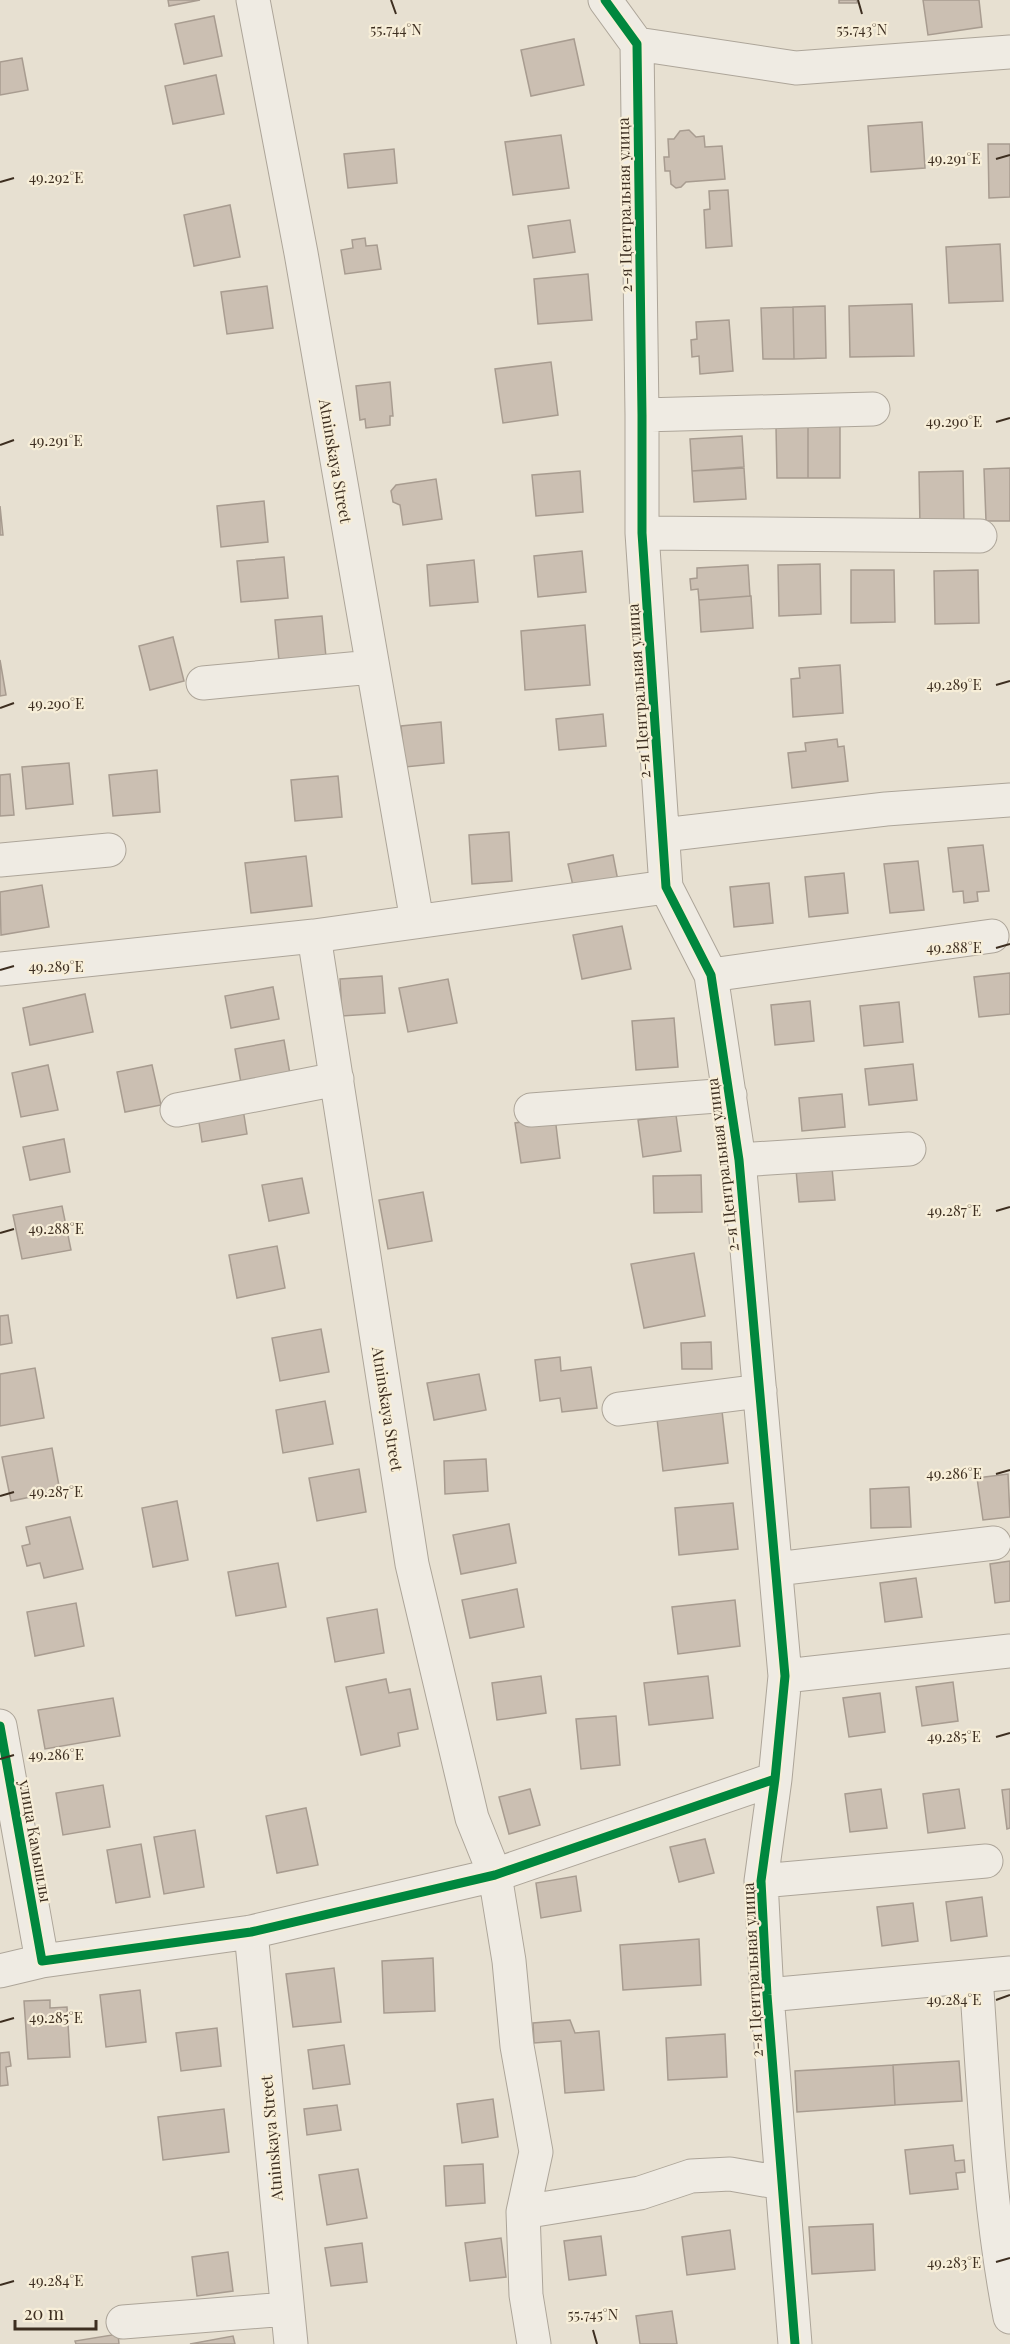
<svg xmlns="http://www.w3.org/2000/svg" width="1010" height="2344" font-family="'Playfair Display',serif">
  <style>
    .building { fill: #cbbfb2; stroke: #a89c90; stroke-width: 1.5 }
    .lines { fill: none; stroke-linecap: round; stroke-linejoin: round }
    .minor-casing { stroke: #ada599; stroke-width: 35 }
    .minor { stroke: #efebe3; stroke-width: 33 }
    .cycleway-casing { stroke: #f7eed8; stroke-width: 13 }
    .cycleway { stroke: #00873e; stroke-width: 9 }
    .ticks { fill: none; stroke: #3d2e20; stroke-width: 2 }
    .labels { text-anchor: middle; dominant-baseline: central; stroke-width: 4.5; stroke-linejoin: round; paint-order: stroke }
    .street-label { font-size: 16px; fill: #3d2e20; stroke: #f7eed8 }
    .ticks-label { font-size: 15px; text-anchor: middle; fill: #3d2e20; stroke: #f7eed8; stroke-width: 4.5; stroke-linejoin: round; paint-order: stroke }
  </style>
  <rect width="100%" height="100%" fill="#e7e0d1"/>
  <path class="building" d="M168,0H200L169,6Z
    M839,0H857V3H839Z
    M923,0H979L982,27L928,35Z
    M214,16L222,56L184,64L175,24Z
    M574,39L584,85L531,96L521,50Z
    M22,58L28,90L0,95V62Z
    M216,75L224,114L173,124L165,86Z
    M922,122L925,168L871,172L868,126Z
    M689,130L696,137L704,136L705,147L722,146L725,179L686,182L681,187L676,188L671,184L670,171H665L664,157H669L668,139H674L680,131Z
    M561,135L569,188L513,195L505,142Z
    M988,144H1010V197L989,198Z
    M394,149L397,183L348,188L344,154Z
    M728,190L732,246L706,248L704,210L710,209L709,191Z
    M230,205L240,257L194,266L184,215Z
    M570,220L575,252L533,258L528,226Z
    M365,238L366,246L377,245L381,269L345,274L341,250L353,248L352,240Z
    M1000,244L1003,301L949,303L946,247Z
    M588,274L592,320L538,324L534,279Z
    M267,286L273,328L227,334L221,292Z
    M912,304L914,356L850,357L849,306Z
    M912,304L914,356L850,357L849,306Z
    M825,306L826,358L794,359L793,307Z
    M793,307L794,359H763L761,308Z
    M729,320L733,371L700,374L699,356L692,357L691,340L697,339L696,322Z
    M551,362L558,415L503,423L495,369Z
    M390,382L393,416H390V425L366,428L365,419L360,420L356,386Z
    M808,426H840V478H808Z
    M808,426V478H777L776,427Z
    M742,436L744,467L692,471L690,439Z
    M744,468L746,499L694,502L692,471Z
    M1010,468V521H986L984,469Z
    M580,471L583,512L536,516L532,475Z
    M963,471L964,524L920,525L919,472Z
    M436,479L442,519L403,525L400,505L393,502L391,491L396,485Z
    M264,501L268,542L221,547L217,506Z
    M0,506L3,535H0Z
    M582,551L586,592L538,597L534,556Z
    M284,557L288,598L241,602L237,561Z
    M474,560L478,602L430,606L427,565Z
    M820,564L821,614L779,616L778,565Z
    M748,565L750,596L699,600L698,589L691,590L690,579L697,578V568Z
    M851,570H894L895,622L851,623Z
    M978,570L979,623L935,624L934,571Z
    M751,596L753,628L701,632L699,600Z
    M322,616L326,657L279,661L275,620Z
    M585,625L590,685L525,690L521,631Z
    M173,637L184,681L150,690L139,646Z
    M0,660L6,695L0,696Z
    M840,665L843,713L793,717L791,679L800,678L799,668Z
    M603,714L606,746L559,750L556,719Z
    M441,722L444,763L405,767L401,726Z
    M837,739L838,747L844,746L848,781L792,788L788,753L806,751L805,743Z
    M69,763L73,804L26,809L22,767Z
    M157,770L160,812L113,816L109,775Z
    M10,774L14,815L0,816V775Z
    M338,776L342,817L295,821L291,780Z
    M509,832L512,881L472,884L469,835Z
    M983,845L989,891L977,892L978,901L964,903L963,891L953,892L948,848Z
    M613,855L618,881L574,890L568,864Z
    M306,856L312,906L251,913L245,863Z
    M918,861L924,910L890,913L884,864Z
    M844,873L848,913L809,917L805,877Z
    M769,883L773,923L734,927L730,887Z
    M42,885L49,927L1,935L0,892Z
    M622,926L631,969L582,979L573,935Z
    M1010,973V1014L979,1017L974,977Z
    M382,976L385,1013L342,1016L340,979Z
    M448,979L457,1023L408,1032L399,988Z
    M273,987L279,1019L231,1028L225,996Z
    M85,994L93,1032L30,1045L23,1008Z
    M810,1001L814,1041L775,1045L771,1005Z
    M899,1002L903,1042L864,1046L860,1006Z
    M674,1018L678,1067L636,1070L632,1021Z
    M284,1040L290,1074L241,1083L235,1049Z
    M913,1064L917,1100L869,1105L865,1069Z
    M48,1065L58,1110L21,1117L12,1073Z
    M152,1065L161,1105L125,1112L117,1072Z
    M842,1094L845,1127L802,1131L799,1098Z
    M243,1109L247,1134L202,1142L198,1116Z
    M676,1115L681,1151L643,1157L638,1120Z
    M555,1117L560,1158L521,1163L515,1123Z
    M64,1139L70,1172L30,1180L23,1147Z
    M832,1168L835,1200L799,1202L796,1170Z
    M701,1175L702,1212L654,1213L653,1176Z
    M302,1178L309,1213L269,1221L262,1185Z
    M423,1192L432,1241L388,1249L379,1200Z
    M62,1206L71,1250L22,1259L13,1215Z
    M277,1246L285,1288L237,1298L229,1255Z
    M694,1253L705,1316L644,1328L631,1264Z
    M8,1315L12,1343L0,1345V1316Z
    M321,1329L329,1372L280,1381L272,1338Z
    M711,1342L712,1369H682L681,1343Z
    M560,1357L561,1371L591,1367L597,1408L562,1412L560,1398L540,1401L535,1360Z
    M35,1368L44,1418L0,1426V1374Z
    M479,1374L486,1410L434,1420L427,1383Z
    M325,1401L333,1444L283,1453L276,1410Z
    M722,1411L728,1463L663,1471L657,1419Z
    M52,1448L60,1491L11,1501L2,1457Z
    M486,1459L488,1491L445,1494L444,1461Z
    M359,1469L366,1512L317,1521L309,1478Z
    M1008,1474L1010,1517L983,1520L977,1478Z
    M909,1487L911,1527L871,1528L870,1489Z
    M177,1501L188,1560L153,1567L142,1508Z
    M733,1503L738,1549L679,1555L675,1508Z
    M70,1517L83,1569L44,1578L40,1563L27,1566L22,1546L30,1544L26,1527Z
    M509,1524L516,1563L461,1574L453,1535Z
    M1010,1561V1601L995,1603L990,1564Z
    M278,1563L286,1607L236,1616L228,1572Z
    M916,1578L922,1617L885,1622L880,1583Z
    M517,1589L524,1627L470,1638L462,1600Z
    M735,1600L740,1646L678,1654L672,1607Z
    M76,1603L84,1646L35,1656L27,1612Z
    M377,1609L384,1653L335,1662L327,1618Z
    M541,1676L546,1713L497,1720L492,1683Z
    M708,1676L713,1718L649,1725L644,1683Z
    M386,1679L389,1693L410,1689L418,1729L398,1733L400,1746L361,1755L346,1687Z
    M953,1682L958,1721L922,1726L916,1687Z
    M880,1693L885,1732L849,1737L843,1698Z
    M113,1698L120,1736L45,1749L38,1710Z
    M616,1716L620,1765L581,1769L576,1719Z
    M103,1785L110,1827L63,1835L56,1793Z
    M530,1789L540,1825L509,1834L499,1797Z
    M881,1789L887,1828L850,1832L845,1794Z
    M959,1789L965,1828L928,1833L923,1794Z
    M1010,1789V1828L1007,1829L1002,1790Z
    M306,1808L318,1865L277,1873L266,1816Z
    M195,1830L204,1887L164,1894L154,1837Z
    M705,1839L714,1873L679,1882L670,1847Z
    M141,1844L150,1897L116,1903L107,1850Z
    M576,1876L581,1911L541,1918L536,1883Z
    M982,1897L987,1936L951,1941L946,1902Z
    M913,1903L918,1941L882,1946L877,1907Z
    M699,1939L701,1985L623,1990L620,1945Z
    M433,1958L435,2011L384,2013L382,1961Z
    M334,1968L341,2022L293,2027L286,1974Z
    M140,1990L146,2042L106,2047L100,1995Z
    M50,2000V2008L67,2007L70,2057L28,2059L24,2001Z
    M570,2020L575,2033L599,2031L604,2090L565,2093L561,2041L534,2043L533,2023Z
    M217,2028L221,2066L181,2071L176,2033Z
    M725,2034L727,2077L668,2080L666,2038Z
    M344,2045L350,2084L313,2089L308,2050Z
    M9,2052L11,2066L6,2067L8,2085L0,2086V2053Z
    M959,2061L962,2101L895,2105L893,2065Z
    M893,2065L895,2105L797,2112L795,2071Z
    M493,2099L498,2137L462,2143L457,2104Z
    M337,2105L341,2130L307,2135L304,2109Z
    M224,2109L229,2152L163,2160L158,2117Z
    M953,2145L955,2161L964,2160L965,2172L956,2173L958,2189L910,2194L905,2150Z
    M483,2164L485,2203L446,2206L444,2166Z
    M358,2169L367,2218L327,2225L319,2175Z
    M873,2224L875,2270L812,2274L809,2227Z
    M730,2230L735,2269L687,2275L682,2237Z
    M601,2236L606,2275L569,2280L564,2241Z
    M501,2238L506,2277L470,2281L465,2243Z
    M362,2243L367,2282L331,2286L325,2248Z
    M228,2252L233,2291L197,2296L192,2257Z
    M672,2311L677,2344H640L636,2316Z
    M118,2334L119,2344H76L75,2341Z
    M233,2336L235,2344H190Z"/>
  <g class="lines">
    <defs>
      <path id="minor" d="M253,0L301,253L417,921
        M605,0L637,44L642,415V533L666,887L711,975L739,1160L785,1676L775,1779L761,1881L767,1995L795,2344
        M637,44L796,68L1010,52
        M642,415L873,409
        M642,533L980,536
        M203,683L372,667
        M663,835L886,809L1010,800
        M0,860L109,850
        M314,936L412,1564L472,1818L495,1875L509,1961L517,2046L536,2152L523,2212L526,2295L534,2344
        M0,969L314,936L666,887
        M711,975L992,936
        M177,1110L337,1079
        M531,1110L730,1095
        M739,1160L909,1149
        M619,1409L760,1391
        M776,1569L994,1543
        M785,1676L1010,1651
        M0,1726L42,1961
        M761,1881L986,1861
        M251,1932L291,2344
        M0,1971L42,1961L251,1932L495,1875L775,1779
        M976,1976C984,2089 988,2205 1010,2317
        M767,1995L1010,1973
        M523,2212L640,2193L691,2176L730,2174L782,2183
        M123,2322L287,2309"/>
    </defs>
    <use href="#minor" class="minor-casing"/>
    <use href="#minor" class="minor"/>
    <defs>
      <path id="cycleway" d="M605,0L637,44L642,415V533L666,887L711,975L739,1160L785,1676L775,1779L761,1881L767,1995L795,2344
        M0,1726L42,1961L251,1932L495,1875L775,1779"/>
    </defs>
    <use href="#cycleway" class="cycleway-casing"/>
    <use href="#cycleway" class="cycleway"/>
  </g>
  <path class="ticks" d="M391,0L396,14M858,0L862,14M996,159L1010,155M0,182L14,178M996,422L1010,418M0,445L14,440M996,685L1010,681M0,708L14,703M996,948L1010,944M0,970L14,966M996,1211L1010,1207M0,1233L14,1229M996,1474L1010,1470M0,1496L14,1492M996,1737L1010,1733M0,1759L14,1755M996,2000L1010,1995M0,2022L14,2018M996,2262L1010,2258M0,2285L14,2281M593,2330L597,2344"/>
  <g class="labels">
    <g class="street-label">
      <text transform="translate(624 205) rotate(-91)">2-я Центральная улица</text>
      <text transform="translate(336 461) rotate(80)">Atninskaya Street</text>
      <text transform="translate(638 691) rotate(-94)">2-я Центральная улица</text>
      <text transform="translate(722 1165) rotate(-97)">2-я Центральная улица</text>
      <text transform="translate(388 1409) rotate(81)">Atninskaya Street</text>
      <text transform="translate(36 1841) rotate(80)">улица Камышлы</text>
      <text transform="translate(752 1970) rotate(-93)">2-я Центральная улица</text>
      <text transform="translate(271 2138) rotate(-95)">Atninskaya Street</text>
    </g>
  </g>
  <g class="ticks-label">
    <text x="396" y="35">55.744°N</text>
    <text x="862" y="35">55.743°N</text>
    <text x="954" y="164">49.291°E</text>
    <text x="56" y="183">49.292°E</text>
    <text x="954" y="427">49.290°E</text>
    <text x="56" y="446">49.291°E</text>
    <text x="954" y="690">49.289°E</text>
    <text x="56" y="709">49.290°E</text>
    <text x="954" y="953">49.288°E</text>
    <text x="56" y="972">49.289°E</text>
    <text x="954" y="1216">49.287°E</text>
    <text x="56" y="1234">49.288°E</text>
    <text x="954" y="1479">49.286°E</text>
    <text x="56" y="1497">49.287°E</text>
    <text x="954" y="1742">49.285°E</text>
    <text x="56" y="1760">49.286°E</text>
    <text x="954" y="2005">49.284°E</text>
    <text x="56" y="2023">49.285°E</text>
    <text x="954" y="2268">49.283°E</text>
    <text x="56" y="2286">49.284°E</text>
    <text x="593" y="2320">55.745°N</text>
  </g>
  <path d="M15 2320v9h81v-9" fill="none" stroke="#3d2e20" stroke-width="3"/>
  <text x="24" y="2320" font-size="18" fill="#3d2e20" stroke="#f7eed8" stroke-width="4.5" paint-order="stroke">20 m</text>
</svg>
